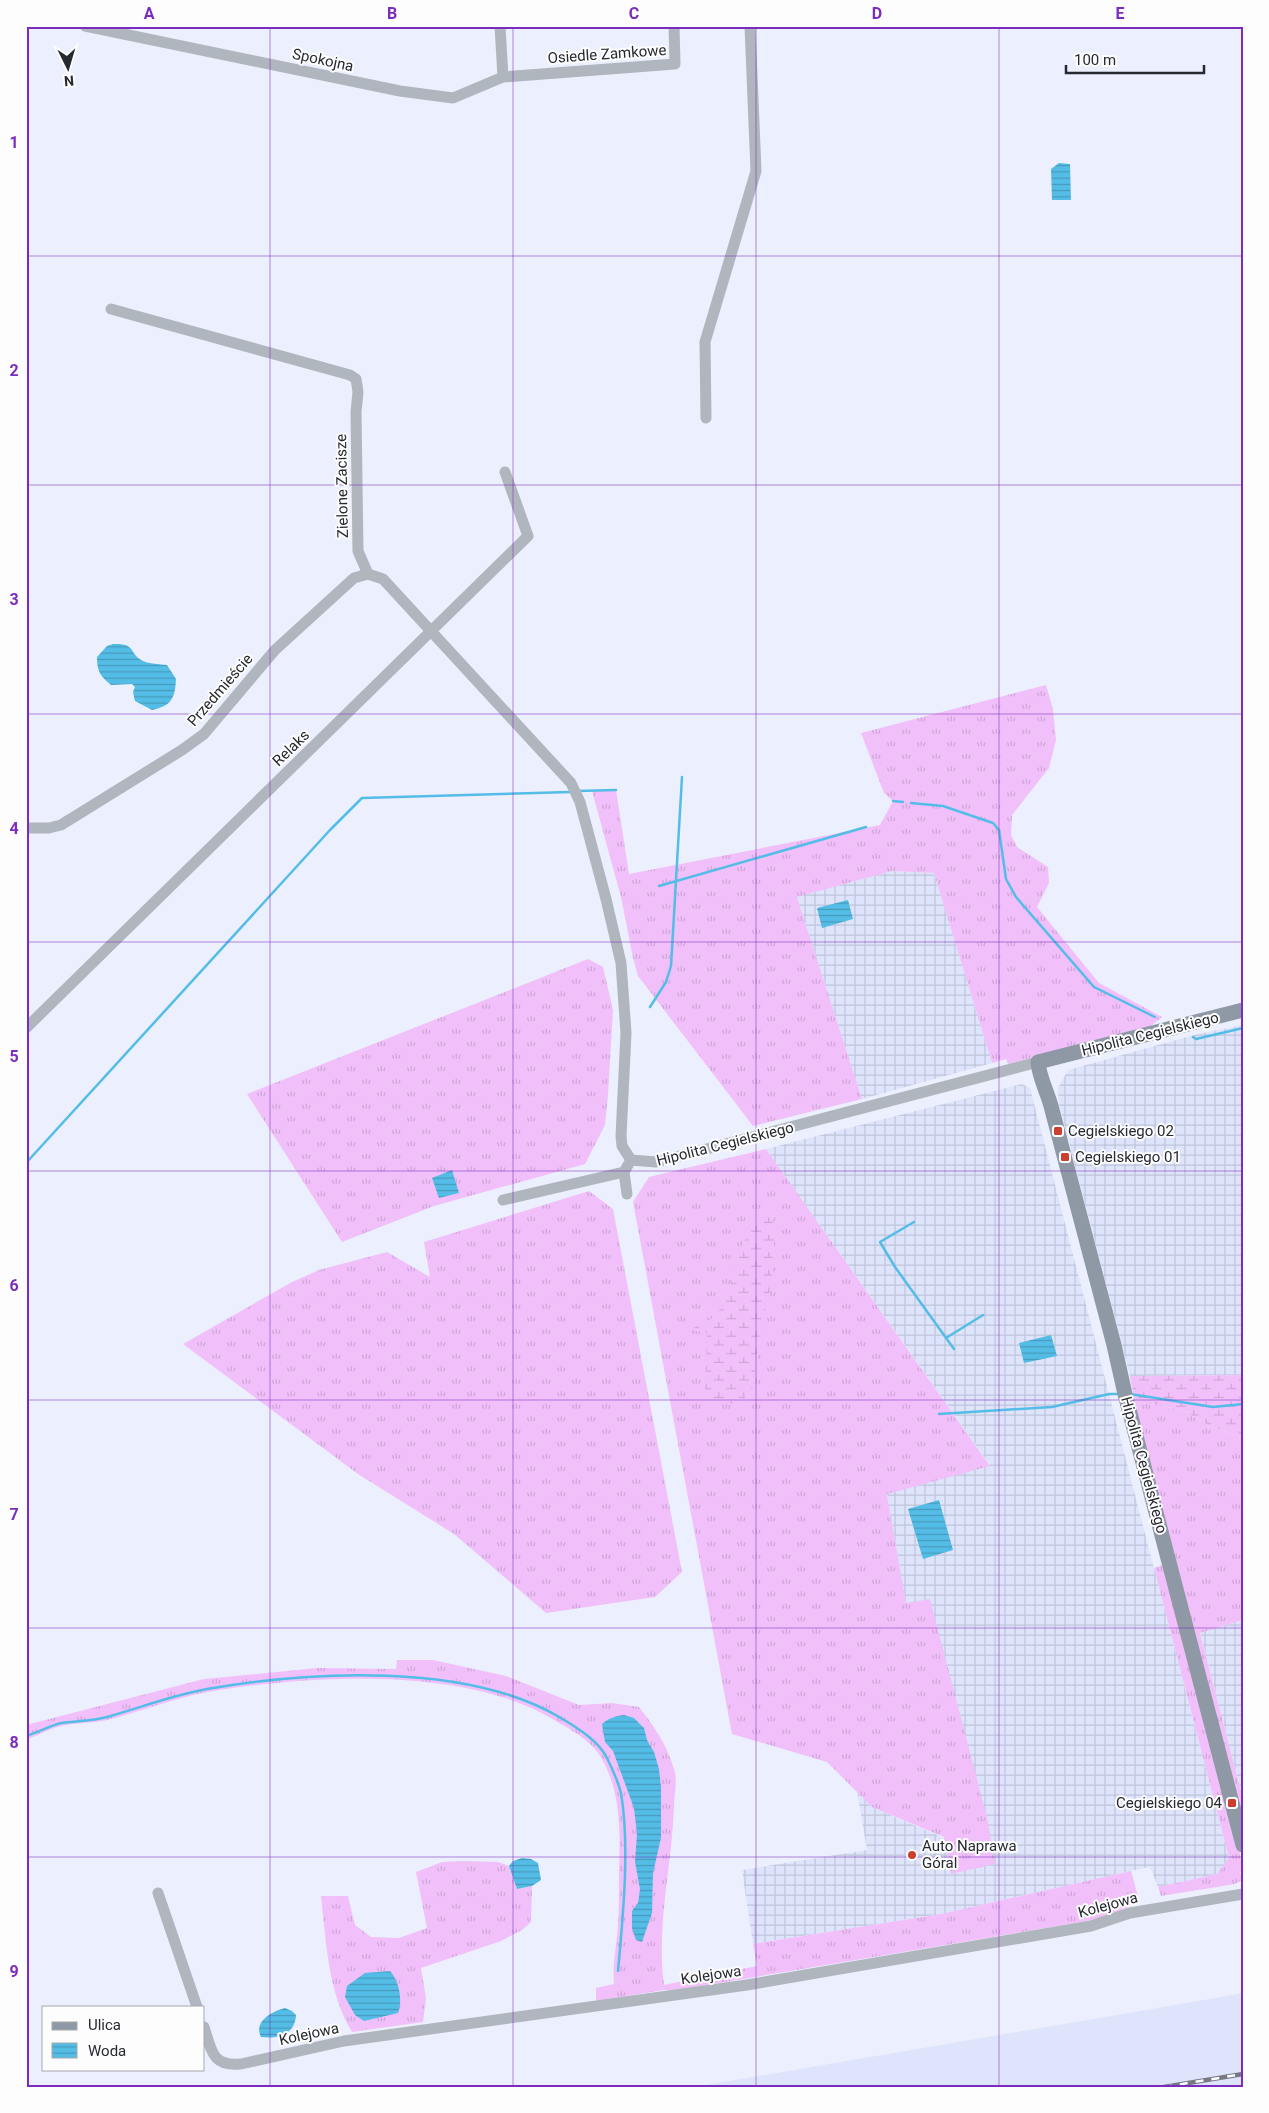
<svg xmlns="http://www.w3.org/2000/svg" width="1269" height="2113" font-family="Roboto,sans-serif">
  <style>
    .built { fill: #dee4fc }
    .industrial { fill: url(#industrial-grid) }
    .grass { fill: url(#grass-tufts) }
    .wetland { fill: url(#wetland-marsh) }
    .water { fill: url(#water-rules) }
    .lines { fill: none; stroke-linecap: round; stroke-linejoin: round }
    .stream { stroke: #54bde7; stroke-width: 2.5 }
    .street { stroke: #afb6be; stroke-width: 11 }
    .secondary { stroke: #8f99a5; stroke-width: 15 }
    .rail-casing { stroke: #767883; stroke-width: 4.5 }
    .rail { stroke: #fdfdfd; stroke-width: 2.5; stroke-dasharray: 8; stroke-linecap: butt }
    .grid { fill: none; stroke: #7b2cbf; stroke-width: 1; stroke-opacity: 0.55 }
    .poi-dot { fill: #cc3f2e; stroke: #fdfdfd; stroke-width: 2 }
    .labels { text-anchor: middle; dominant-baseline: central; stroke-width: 4; stroke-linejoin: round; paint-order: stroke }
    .street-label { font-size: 15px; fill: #272931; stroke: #fdfdfd }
    .poi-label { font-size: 15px; fill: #272931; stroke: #fdfdfd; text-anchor: start }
    .neatline { fill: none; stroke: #7b2cbf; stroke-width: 2 }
    .grid-label { font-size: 16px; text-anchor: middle; font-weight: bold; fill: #7b2cbf }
  </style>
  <defs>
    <pattern id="industrial-grid" width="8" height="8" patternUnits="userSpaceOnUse" patternTransform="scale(1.25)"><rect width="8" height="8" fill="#dee4fc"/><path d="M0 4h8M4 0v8" fill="none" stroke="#bec4d8"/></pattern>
    <pattern id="grass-tufts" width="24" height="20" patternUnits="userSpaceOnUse" patternTransform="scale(1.25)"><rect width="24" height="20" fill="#f1c0fb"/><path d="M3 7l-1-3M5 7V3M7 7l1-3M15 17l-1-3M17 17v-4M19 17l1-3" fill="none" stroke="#cfa5d8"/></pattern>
    <pattern id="wetland-marsh" width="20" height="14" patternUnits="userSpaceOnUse" patternTransform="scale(1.25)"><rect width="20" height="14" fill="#f1c0fb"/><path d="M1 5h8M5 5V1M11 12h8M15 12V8" fill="none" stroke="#cfa5d8"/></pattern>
    <pattern id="water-rules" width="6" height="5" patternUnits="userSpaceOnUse" patternTransform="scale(1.25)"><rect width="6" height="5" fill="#54bde7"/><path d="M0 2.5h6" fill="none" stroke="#469abc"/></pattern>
  </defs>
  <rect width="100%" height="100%" fill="#eceffd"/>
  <path class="built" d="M1243,1993V2087H694L1187,2003Z"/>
  <path class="industrial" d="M892,871L934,873L992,1063L862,1099L797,897Z
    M1243,1025V1375L1130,1376L1059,1104L1058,1088L1068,1070L1198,1034Z
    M1022,1084L1030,1088L1229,1859L1217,1874L1158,1887L1150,1867L1144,1868L941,1914L753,1944L742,1870L867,1850L857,1792L872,1807L944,1838L930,1599L906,1604L887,1493L990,1465L766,1149Z
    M1243,1620V1799L1200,1632Z"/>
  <path class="grass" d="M1046,685L1053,709L1056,740L1049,768L1012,815L1011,835L1017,847L1048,867L1049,883L1037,907L1099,983L1162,1017L1148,1028L1008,1064L1006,1059L992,1063L934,873L892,871L797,897L862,1099L753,1126L638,976L633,958L621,897L592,791L616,790L629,874L880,825L893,801L884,793L861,733Z
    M588,959L603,967L613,1010L608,1094L605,1125L585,1164L434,1206L342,1242L247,1094Z
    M766,1149L990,1466L887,1494L906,1603L930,1599L988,1821L995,1864L951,1874L944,1837L872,1807L827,1762L732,1734L633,1202L649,1177Z
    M589,1191L613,1209L682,1572L655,1597L546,1613L454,1534L358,1474L183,1344L292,1282L319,1270L387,1252L430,1277L424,1242Z
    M1129,1394H1133L1136,1402L1180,1409L1210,1426L1243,1438V1620L1200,1633L1243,1799V1828Z
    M1165,1564L1237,1838L1243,1871L1240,1872L1242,1880L1235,1884L1161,1896L1158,1887L1217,1874L1229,1858L1154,1568Z
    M397,1660H433L506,1676L579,1705L612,1703L639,1707C654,1726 667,1745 674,1769C678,1780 674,1796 674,1807C672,1866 656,1926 664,1985L757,1966L753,1944L941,1914L1131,1871L1138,1896C1130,1912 1109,1915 1093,1920L678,1990H664L596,2001V1988L614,1984C612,1964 617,1945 618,1925C619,1909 619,1892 619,1875C620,1836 622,1796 603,1761C594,1742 573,1731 556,1721C466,1665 308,1675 208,1692C174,1698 140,1712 107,1720C92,1724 76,1722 61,1726C50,1729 37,1735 26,1740V1725L204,1679L318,1668L396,1669Z
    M463,1861L498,1862L509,1866L517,1889L532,1886L531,1922L522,1930L501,1941L421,1968L426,1998L423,2022L352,2032C328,1993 326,1941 321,1896H348L355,1925L371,1937L399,1938L427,1928L416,1872L442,1862Z"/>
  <path class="wetland" d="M773,1215L774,1246L771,1286L759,1337L753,1388L740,1403L712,1404L705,1399L707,1333L690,1330C701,1324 714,1319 721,1308C737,1283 737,1220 773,1215Z
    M1243,1375V1438L1210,1426L1180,1409L1135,1402L1130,1376Z"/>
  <path class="water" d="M1059,163L1070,164L1071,200H1052L1051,169Z
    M113,644C137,643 128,653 143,661C149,664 160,664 167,665L176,679C175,699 171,706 152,710L135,701L133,692L135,687L132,684L111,685C100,676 97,671 97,657L107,646Z
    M848,900L853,919L822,928L817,908Z
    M452,1170L459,1193L439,1198L432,1178Z
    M1051,1335L1057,1356L1024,1363L1019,1343Z
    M939,1500L953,1550L923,1559L908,1509Z
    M624,1715L634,1718L644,1728L647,1740L654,1752L659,1769L661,1787V1838L653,1873L652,1913L642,1942L636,1940L632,1928V1911L638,1903L640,1889L635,1862L637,1834L634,1808L613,1751L605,1742L602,1724C609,1718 615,1716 624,1715Z
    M522,1858L531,1859L538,1863L541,1880L532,1886L517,1889L509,1866L513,1861Z
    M390,1971C399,1981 403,2000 398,2013L364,2021L355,2015L345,1997L347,1986L365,1973Z
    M285,2008L292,2011L296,2015C295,2035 278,2039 261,2037C253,2021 273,2011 285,2008Z"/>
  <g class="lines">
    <path class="stream" d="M578,791L616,790
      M893,801L903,802
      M911,803L943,806L993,823L999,830L1006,879L1016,897L1094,987L1155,1017
      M659,886L866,827
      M650,1007L666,982L671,966L682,777
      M1193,1037L1196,1039L1243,1028
      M26,1163L330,830L362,798L570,792
      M914,1222L880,1242L895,1267L954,1349
      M946,1338L983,1315
      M1130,1394L1213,1407L1243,1404
      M939,1414L1052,1407L1109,1394H1120
      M26,1736C38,1732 50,1726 61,1723C76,1721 92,1721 107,1717C139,1708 173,1695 207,1689C311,1671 467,1662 561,1718C577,1728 598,1740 607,1758C612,1768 618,1782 621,1793C630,1846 623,1917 618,1971"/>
    <path class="street" d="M85,26L400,91L453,98L503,77L500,26
      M503,77L675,64L674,26
      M111,309L350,375L356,379L358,392L356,412L358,551L368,574L383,579L571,783L580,802L606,899L621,963L626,1033L621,1136L622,1146L631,1160L656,1162L699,1151L1038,1062
      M706,418L705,342L756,171L750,26
      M26,828H49L61,825L182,750L204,734L275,650L354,578L368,574
      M26,1028L528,536L505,472
      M624,1172L627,1194
      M503,1200L624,1172L631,1160
      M158,1893L197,2007
      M204,2027C212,2051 212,2067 241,2064L344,2041L747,1985L1091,1926L1130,1913L1243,1894"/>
    <path class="secondary" d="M1243,1010L1038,1062C1039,1077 1047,1091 1051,1106L1114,1345L1125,1394L1243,1845"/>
    <defs>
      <path id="rail" d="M1164,2087L1243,2074"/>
    </defs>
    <use href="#rail" class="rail-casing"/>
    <use href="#rail" class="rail"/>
  </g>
  <path class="grid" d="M270,26V2087M513,26V2087M756,26V2087M999,26V2087M26,256H1243M26,485H1243M26,714H1243M26,942H1243M26,1171H1243M26,1400H1243M26,1628H1243M26,1857H1243"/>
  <g class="poi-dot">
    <rect x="1053" y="1126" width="10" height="10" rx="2.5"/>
    <rect x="1060" y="1152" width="10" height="10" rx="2.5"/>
    <rect x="1227" y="1798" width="10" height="10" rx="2.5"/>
    <circle cx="912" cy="1855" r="5"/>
  </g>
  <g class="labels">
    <g class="street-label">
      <text transform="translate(607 54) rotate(-4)">Osiedle Zamkowe</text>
      <text transform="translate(323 60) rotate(12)">Spokojna</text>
      <text transform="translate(342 486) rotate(-91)">Zielone Zacisze</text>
      <text transform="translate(220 690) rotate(-49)">Przedmieście</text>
      <text transform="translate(291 748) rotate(-44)">Relaks</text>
      <text transform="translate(1150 1034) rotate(-14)">Hipolita Cegielskiego</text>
      <text transform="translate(725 1144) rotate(-14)">Hipolita Cegielskiego</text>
      <text transform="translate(1144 1465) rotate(75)">Hipolita Cegielskiego</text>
      <text transform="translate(1108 1905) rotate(-15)">Kolejowa</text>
      <text transform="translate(711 1975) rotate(-8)">Kolejowa</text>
      <text transform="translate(309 2034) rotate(-12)">Kolejowa</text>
    </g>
    <g class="poi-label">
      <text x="1068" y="1131">Cegielskiego 02</text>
      <text x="1075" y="1157">Cegielskiego 01</text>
      <text x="1222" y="1803" text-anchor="end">Cegielskiego 04</text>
      <text x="922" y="1846">Auto Naprawa<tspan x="922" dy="17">Góral</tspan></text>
    </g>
  </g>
  <rect width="1269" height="2113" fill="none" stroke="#fdfdfd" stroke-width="55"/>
  <rect x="42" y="2006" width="162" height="65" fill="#fdfdfd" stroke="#a7a8ab"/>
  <rect x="52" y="2022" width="25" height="8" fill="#8f99a5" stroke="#a7a8ab"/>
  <text x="88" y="2030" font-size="15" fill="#272931">Ulica</text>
  <rect x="52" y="2043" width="25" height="15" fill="url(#water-rules)" stroke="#a7a8ab"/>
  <text x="88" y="2056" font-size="15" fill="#272931">Woda</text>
  <g transform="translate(68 68) rotate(175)" stroke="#fdfdfd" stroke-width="4" paint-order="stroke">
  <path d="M0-4L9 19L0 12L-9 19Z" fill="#272931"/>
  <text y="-8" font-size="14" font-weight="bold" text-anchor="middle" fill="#272931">N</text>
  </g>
  <path d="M1066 65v8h138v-8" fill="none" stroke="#272931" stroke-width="2.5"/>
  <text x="1074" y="65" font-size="15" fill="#272931" stroke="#fdfdfd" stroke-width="4" paint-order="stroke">100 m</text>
  <rect x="28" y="28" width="1214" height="2058" class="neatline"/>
  <g class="grid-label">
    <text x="149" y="19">A</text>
    <text x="392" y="19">B</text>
    <text x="634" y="19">C</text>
    <text x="877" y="19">D</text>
    <text x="1120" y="19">E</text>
    <text x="14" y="148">1</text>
    <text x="14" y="376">2</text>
    <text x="14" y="605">3</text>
    <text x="14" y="834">4</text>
    <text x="14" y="1062">5</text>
    <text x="14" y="1291">6</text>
    <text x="14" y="1520">7</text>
    <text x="14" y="1748">8</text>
    <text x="14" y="1977">9</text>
  </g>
</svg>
